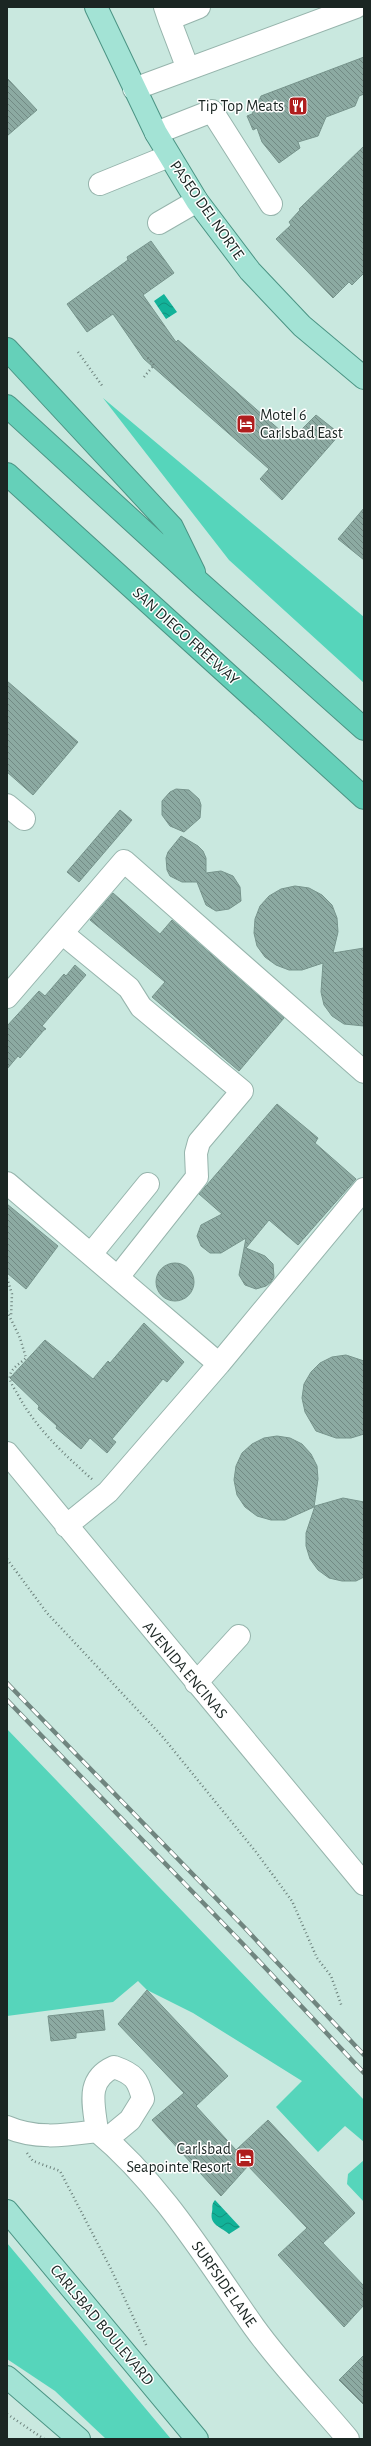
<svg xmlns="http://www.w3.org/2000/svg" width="371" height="2446" font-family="'Alegreya Sans',sans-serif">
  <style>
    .green { fill: #56d5bb }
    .water { fill: url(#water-waves) }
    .building { fill: url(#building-back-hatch); stroke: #77948c }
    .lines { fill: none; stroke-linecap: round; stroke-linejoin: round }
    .minor-casing { stroke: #96b4ac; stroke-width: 24 }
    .major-casing { stroke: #4b9484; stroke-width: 24 }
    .highway-casing { stroke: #4b9484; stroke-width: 24 }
    .path { stroke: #6c807b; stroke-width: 2.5; stroke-dasharray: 1 3; stroke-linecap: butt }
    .minor { stroke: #fff; stroke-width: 22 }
    .major { stroke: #a3e3d5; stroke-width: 22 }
    .highway { stroke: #65d0b9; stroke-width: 22 }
    .rail-casing { stroke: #70857f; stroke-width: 4.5 }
    .rail { stroke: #fff; stroke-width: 3; stroke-dasharray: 9; stroke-linecap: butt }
    .labels { text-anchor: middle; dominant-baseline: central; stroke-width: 3; stroke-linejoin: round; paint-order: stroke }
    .poi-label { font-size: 16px; fill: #1b2623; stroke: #fff; text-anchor: end }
    .street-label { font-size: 16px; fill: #1b2623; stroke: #fff }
  </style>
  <defs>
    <pattern id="water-waves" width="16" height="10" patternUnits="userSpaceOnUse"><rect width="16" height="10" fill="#12b299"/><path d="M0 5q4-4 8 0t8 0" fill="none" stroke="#10917c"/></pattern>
    <pattern id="building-back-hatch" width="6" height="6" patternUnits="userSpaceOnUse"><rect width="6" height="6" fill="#8caaa2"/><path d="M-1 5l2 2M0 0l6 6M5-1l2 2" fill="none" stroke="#728a84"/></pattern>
  </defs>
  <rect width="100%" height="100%" fill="#c9e8df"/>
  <path class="green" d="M103,398L364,617V683L229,560Z
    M7,1729L364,2100V2142L345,2126L318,2152L276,2107L302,2081L193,2013L147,1990L138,1981L113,2002L7,2016Z
    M364,2160V2202L347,2184L348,2174Z
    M7,2243L171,2439H106L55,2391L7,2359Z"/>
  <path class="water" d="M164,294L177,312L166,319L154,301Z
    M215,2200L240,2227L229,2234C221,2227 209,2225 212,2212C213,2207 211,2205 215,2200Z"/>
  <path class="building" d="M364,57V94L359,96L355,106L326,117L318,136L298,142L300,148L279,163L262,142L257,128L253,130L247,116L252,114L261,96Z
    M7,78L37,110L7,136Z
    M364,146V273L352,285L349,282L333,298L276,239L291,225L289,222L300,210L299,209Z
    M151,241L174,273L143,295L176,342L178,340L291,440L316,415L340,434L282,500L260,479L269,469L144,359L113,314L87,332L67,304L128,260L127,257Z
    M364,508V560L338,539Z
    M7,681L78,742L33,795L7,772Z
    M176,789L189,790L199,799L201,805L200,818L184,832L170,826L162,815V801L170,792Z
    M120,810L132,820L79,882L67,872Z
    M181,836L198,846L203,851L206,858V873L221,871L233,876L240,887L241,901L229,909L216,911L206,905L197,882H182L170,876L167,870L166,858L168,852Z
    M295,886L309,888L322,895L332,905L337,918L338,932L333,953L364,948V1026L344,1024L332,1016L324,1005L321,992L323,963L302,970H289L276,965L265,957L257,946L254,933L255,919L260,906L269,896L281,889Z
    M113,893L160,934L172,920L284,1018L239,1071L152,997L165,982L90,920Z
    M75,965L86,975L42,1026L46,1029L44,1030L20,1058L18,1056L7,1069V1026L39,991L45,996L64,974L66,976Z
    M277,1104L318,1138L315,1143L356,1179L298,1245L269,1220L246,1248L265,1256L273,1264L274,1277L271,1282L266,1286L256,1289L245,1285L239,1275L246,1238L221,1253H210L201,1246L197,1236L201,1225L222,1214L199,1194Z
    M7,1204L58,1246L26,1289L7,1273Z
    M156 1282a19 19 0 1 1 38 0a19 19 0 1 1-38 0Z
    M144,1323L184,1362L167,1382L163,1379L112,1439L116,1442L107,1453L90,1438L81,1449L56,1428L57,1426L38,1409L39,1406L10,1378L45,1340L93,1379L108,1361L110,1363Z
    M346,1355L364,1361V1434L351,1438H336L316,1431L305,1412L302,1398L304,1384L311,1372L320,1363L332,1357Z
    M277,1436L290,1438L302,1444L311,1454L317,1466L318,1479L314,1507L285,1520H271L257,1516L245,1507L237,1495L234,1480L236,1466L242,1453L252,1444L264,1438Z
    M343,1498L364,1502V1577L356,1581H342L329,1578L318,1570L310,1559L306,1546V1533L315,1506Z
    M147,1990L228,2076L196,2106L236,2150L268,2120L355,2213L323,2243L364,2286V2305L344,2327L278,2255L307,2228L248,2166L221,2196L152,2120L184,2093L118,2024Z
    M103,2010L105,2030L76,2033V2038L51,2041L48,2016Z
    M364,2355V2405L339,2380Z"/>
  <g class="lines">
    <defs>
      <path id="minor" d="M165,7L169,19L199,7
        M169,19L188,69
        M134,89L356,7
        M156,133L212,111L271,204
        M100,184L169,156
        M159,223L197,201
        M7,805L24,819
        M62,933L129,988L141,1007L242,1091L199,1142L196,1153L197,1177L118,1277
        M7,997L124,861L364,1072
        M7,1183L219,1364
        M91,1254L148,1184
        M7,1453L364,1884
        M66,1526L108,1492L219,1364L364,1189
        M196,1683L239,1636
        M7,2127C37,2140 66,2135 97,2131
        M97,2131C162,2185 206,2259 254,2327C282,2366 317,2402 348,2439
        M97,2131C94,2105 85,2080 114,2067C134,2074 138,2079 143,2099L130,2120L107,2139"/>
      <path id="major" d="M96,7L156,133L197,201L250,271L302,326L364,378
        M7,2211L197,2439
        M7,2377L79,2439"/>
      <path id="highway" d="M7,349L172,527L194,572
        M7,406L199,582L364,729
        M7,474L364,798"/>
    </defs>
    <use href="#minor" class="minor-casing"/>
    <use href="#major" class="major-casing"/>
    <use href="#highway" class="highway-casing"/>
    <path class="path" d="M78,352L103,387
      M144,377L154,365L147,357
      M7,1278L12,1294L11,1316
      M7,1311L20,1338L26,1358C21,1363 11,1368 10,1376C9,1381 14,1388 17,1393C36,1429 64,1454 94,1481
      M7,1559L47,1613L162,1736L256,1852L292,1901L317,1958L331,1976L342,2007
      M27,2153L33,2161L60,2171L111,2269L147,2347
      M7,2414L44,2439"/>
    <use href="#minor" class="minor"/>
    <use href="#major" class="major"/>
    <use href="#highway" class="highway"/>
    <defs>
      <path id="rail" d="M7,1683L244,1927L364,2055
        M7,1700L242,1943L364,2073"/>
    </defs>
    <use href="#rail" class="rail-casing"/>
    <use href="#rail" class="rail"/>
  </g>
  <defs>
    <symbol id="restaurant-square" viewBox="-11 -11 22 22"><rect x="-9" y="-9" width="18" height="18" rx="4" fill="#af1e1e" stroke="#fff"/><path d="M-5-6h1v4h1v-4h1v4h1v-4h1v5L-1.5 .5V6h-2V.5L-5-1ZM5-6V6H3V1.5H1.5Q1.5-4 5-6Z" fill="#fff"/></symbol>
    <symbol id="hotel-square" viewBox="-11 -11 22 22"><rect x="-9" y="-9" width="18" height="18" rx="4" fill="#af1e1e" stroke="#fff"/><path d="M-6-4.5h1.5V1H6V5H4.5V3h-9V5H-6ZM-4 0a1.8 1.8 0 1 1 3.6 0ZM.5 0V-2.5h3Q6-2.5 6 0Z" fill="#fff"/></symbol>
  </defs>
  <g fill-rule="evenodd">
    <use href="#restaurant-square" x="287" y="95" width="22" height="22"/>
    <use href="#hotel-square" x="235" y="413" width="22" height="22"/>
    <use href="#hotel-square" x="234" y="2147" width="22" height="22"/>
  </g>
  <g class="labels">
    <g class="poi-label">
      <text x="284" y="106">Tip Top Meats</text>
      <text x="260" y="415" text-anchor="start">Motel 6<tspan x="260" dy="18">Carlsbad East</tspan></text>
      <text x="231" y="2149">Carlsbad<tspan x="231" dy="18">Seapointe Resort</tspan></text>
    </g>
    <g class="street-label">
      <text transform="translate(207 210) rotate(55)">PASEO DEL NORTE</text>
      <text transform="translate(186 636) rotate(42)">SAN DIEGO FREEWAY</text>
      <text transform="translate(185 1670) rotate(50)">AVENIDA ENCINAS</text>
      <text transform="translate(224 2284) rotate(55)">SURFSIDE LANE</text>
      <text transform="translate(102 2325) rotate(50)">CARLSBAD BOULEVARD</text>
    </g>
  </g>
  <rect width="371" height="2446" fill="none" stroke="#1b2623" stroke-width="16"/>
</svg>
